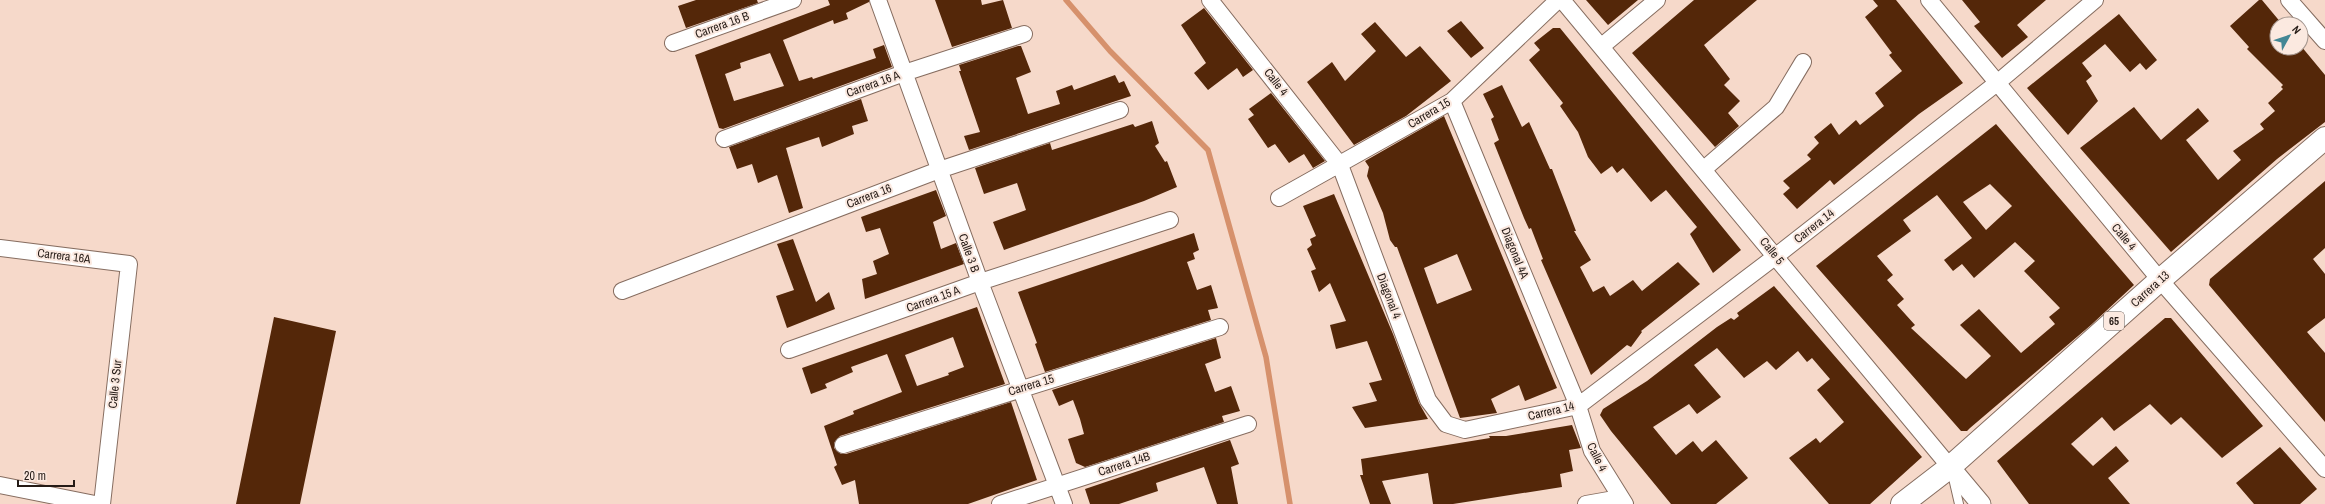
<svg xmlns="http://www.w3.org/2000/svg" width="2325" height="504" font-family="'Archivo Narrow',sans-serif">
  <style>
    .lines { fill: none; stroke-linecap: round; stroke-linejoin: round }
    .stream { stroke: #d6916c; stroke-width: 5.5 }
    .building { fill: #542709; fill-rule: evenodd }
    .service-casing { stroke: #866d60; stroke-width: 10 }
    .minor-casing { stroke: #866d60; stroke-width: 18 }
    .tertiary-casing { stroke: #866d60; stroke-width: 21 }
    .primary-casing { stroke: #866d60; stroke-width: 24 }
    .service { stroke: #fff; stroke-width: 8 }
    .minor { stroke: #fff; stroke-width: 16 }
    .tertiary { stroke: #fff; stroke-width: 19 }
    .primary { stroke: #fff; stroke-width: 22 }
    .labels { text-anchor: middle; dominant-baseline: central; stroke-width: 4; stroke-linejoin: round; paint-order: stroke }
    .shield { fill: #fbe9e0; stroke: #655953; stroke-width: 1 }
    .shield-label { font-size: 11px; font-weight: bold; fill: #251b16 }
    .street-label { font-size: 12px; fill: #251b16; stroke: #fbe9e0 }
  </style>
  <rect width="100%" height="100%" fill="#f6d9ca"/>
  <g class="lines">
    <path class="stream" d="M1066,0L1110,51L1208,150L1266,357L1290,504"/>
  </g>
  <path class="building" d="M696,0H757L758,3L686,28L678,6Z
    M828,0H869V2L846,13L848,19L834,24L833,20L783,40L799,81L812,77L813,79L876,58L873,49L884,45L892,67L723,129L719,128L695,55L830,5ZM770,53L784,86L734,101L725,74L741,68L740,63Z
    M935,0H981L982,5L1003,0L1012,28L952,47Z
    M1586,0H1638L1608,25Z
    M1694,0H1757L1704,45L1730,79L1724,85L1740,101L1728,113L1739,126L1715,147L1632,53Z
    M1873,0H1896L1963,83L1919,114L1834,185L1830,180L1797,209L1783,194L1790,188L1783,181L1811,159L1807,155L1819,143L1814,137L1831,123L1839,135L1856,120L1860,125L1884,106L1875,93L1902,71L1889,55L1892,53L1865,17L1878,6Z
    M1962,0H2046L2017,25L2028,37L2002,58L1974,26L1980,22Z
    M2259,0H2262L2282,24H2277V48L2301,46L2325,75V122L2277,159L2171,252L2080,148L2134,107L2161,140L2198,108L2209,121L2186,140L2218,180L2241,160L2233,151L2264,129L2260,124L2275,111L2268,103L2283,89L2281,87L2283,85L2247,49L2249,47L2230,26Z
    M1204,8L1253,70L1243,77L1237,68L1208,90L1194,73L1206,63L1181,25Z
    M2119,14L2157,60L2146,70L2140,63L2130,72L2105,44L2082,63L2092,76L2086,81L2098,101L2068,135L2027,88Z
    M1461,21L1484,48L1471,58L1447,31Z
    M1375,22L1406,57L1420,46L1451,81L1406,116L1354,145L1307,82L1332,62L1345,81L1376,51L1361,34Z
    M1553,28H1560L1741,250L1713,273L1690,234L1697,227L1666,190L1651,202L1623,168L1617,173L1612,166L1601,174L1588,157L1578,132L1560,106L1563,103L1529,60L1540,50L1534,43Z
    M1018,46H1021L1031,72L1016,78L1028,114L1060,104L1056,91L1072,85L1074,90L1115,75L1119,83L1124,81L1131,96L969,150L964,136L980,132L959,71H961L959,65Z
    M1502,85L1522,127L1529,122L1550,169H1552L1576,231H1574L1591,260L1580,267L1593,292L1604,286L1610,296L1633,280L1642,291L1678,262L1700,284L1641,331L1642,332L1631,347L1627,345L1591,375L1541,260L1543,259L1531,228L1529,229L1524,218L1494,143L1499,140L1491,119L1494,117L1483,94Z
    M1271,93L1325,161L1313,168L1304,154L1289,163L1275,144L1268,148L1248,119L1254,115L1249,109Z
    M861,99L868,121L852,126L854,134L822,147L819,137L786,148L803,208L789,213L777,175L758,183L752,164L737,169L729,147Z
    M1444,116L1557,388L1525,401L1519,385L1491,399L1497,413L1460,418L1397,247H1395L1390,240L1383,213L1367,176L1369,167L1365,161ZM1457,254L1472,290L1437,304L1424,268Z
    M1152,121L1159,143L1155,146L1165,162L1167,161L1177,187L1144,201L1004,250L993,222L1026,210L1017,183L984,194L975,168L1050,143L1052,150L1133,124L1135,127Z
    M1996,124L2134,285L2091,325L1970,428L1967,431H1961L1816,266ZM1990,184L2012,206L1986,230L1963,202ZM1937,195L1972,238L1944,260L1953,271L1962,264L1974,278L2015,242L2035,261L2024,271L2060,308L2049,317L2055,324L2021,353L1979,309L1960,325L1991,356L1966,379L1911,328L1915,325L1897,305L1904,299L1887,280L1893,275L1877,256L1911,231L1903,220Z
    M2325,181V248L2313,259L2325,274V318L2307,332L2325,353V422L2209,285L2210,279Z
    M936,190L946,216L933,222L941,249L956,243L964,264L865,299L862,279L877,274L873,261L889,254L880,228L866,232L861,217Z
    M1334,194L1393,334L1419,403L1428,419L1365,428L1352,407L1377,401L1369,383L1382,380L1367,341L1336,349L1330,325L1346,321L1330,283L1319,292L1311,271L1316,269L1307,249L1312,245L1310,239L1316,236L1303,206Z
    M1194,233L1199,250L1193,253L1195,259L1187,262L1197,290L1211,285L1218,308L1208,310L1211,320L1045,372L1035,344L1037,343L1018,292Z
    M793,239L816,302L829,292L835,309L787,328L776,296L794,290L777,244Z
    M1774,286L1922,457L1870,504H1829L1789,458L1816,438L1820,443L1844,422L1817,390L1830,379L1812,358L1807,362L1798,351L1776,370L1767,361L1744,378L1717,348L1694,365L1721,397L1697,414L1689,404L1653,427L1676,455L1693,441L1702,452L1716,440L1748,478L1716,504H1671L1611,431L1600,415L1603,409L1647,381L1717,327L1731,318L1734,320L1739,316L1737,313Z
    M977,307L1005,384L840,436L834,443V448L841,454H846L1011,402L1037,480L968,504H859L855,480L842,485L834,467L837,465L824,426L854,414L853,411L902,392L887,354L851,367L853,372L825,384L827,388L811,394L802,368ZM953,337L964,367L948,373L949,375L917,386L905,355Z
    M274,317L336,331L300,504H236Z
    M2165,318H2171L2263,426L2222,458L2181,417L2171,425L2150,404L2114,431L2102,417L2071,444L2093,466L2116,446L2129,461L2108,478L2130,504H2029L1997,461Z
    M1216,338L1221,358L1205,364L1215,392L1231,386L1240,411L1222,416L1224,422L1085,467L1076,463L1068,439L1084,434L1080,419L1073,400L1059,406L1052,390Z
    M1572,425L1581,448L1569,450L1573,471L1560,474L1562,487L1453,504H1433L1428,473L1382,481L1391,504H1370L1360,475H1363L1361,459L1490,438L1489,436H1506Z
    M1230,440L1239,464L1231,467L1238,504H1217L1204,467L1156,483L1158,491L1119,504H1090L1085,489Z
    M2280,447L2317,489L2300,504H2254L2236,483Z"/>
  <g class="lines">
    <defs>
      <path id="service" d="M1953,478L1959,504"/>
      <path id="minor" d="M878,0L980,282L1064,504
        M1210,0L1340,165L1428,400L1446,424L1465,430L1578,406L1776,256L1997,83L2095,0
        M1562,0L1950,467
        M1929,0L2160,280L2325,469
        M2289,0L2325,41
        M673,43L793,0
        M1602,46L1657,0
        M1452,101L1578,406L1592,451L1625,504
        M724,139L904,73L1024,34
        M1704,169L1776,107L1803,62
        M1279,198L1452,101L1558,0
        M0,248L129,264L102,504
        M622,291L939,170L1120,110
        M789,350L980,282L1170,220
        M843,445L1220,327
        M0,485L95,504
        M1000,504L1248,424
        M1586,504L1620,498"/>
      <path id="tertiary" d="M1950,467L1981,504"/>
      <path id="primary" d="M1902,504L1950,467L2160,280L2325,138"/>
    </defs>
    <use href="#service" class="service-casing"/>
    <use href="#minor" class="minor-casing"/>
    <use href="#tertiary" class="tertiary-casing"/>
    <use href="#primary" class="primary-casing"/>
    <use href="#service" class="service"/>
    <use href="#minor" class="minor"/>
    <use href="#tertiary" class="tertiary"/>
    <use href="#primary" class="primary"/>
  </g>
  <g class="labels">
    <rect class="shield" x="2104" y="312" width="20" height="18" rx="3"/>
    <g class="shield-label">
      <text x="2114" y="321">65</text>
    </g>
    <g class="street-label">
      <text transform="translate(722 25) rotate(-20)">Carrera 16 B</text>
      <text transform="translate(1276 82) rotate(52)">Calle 4</text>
      <text transform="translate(873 84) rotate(-20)">Carrera 16 A</text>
      <text transform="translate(1429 113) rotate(-31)">Carrera 15</text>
      <text transform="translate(869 196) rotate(-21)">Carrera 16</text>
      <text transform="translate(1814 226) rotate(-38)">Carrera 14</text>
      <text transform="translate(2124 237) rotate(50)">Calle 4</text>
      <text transform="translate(1772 251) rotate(51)">Calle 5</text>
      <text transform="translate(969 253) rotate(70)">Calle 3 B</text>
      <text transform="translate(1515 253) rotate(68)">Diagonal 4A</text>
      <text transform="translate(64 256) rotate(7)">Carrera 16A</text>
      <text transform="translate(2150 289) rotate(-42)">Carrera 13</text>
      <text transform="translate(1389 296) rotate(69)">Diagonal 4</text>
      <text transform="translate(933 299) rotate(-20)">Carrera 15 A</text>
      <text transform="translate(115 384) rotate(-84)">Calle 3 Sur</text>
      <text transform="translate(1031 385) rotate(-17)">Carrera 15</text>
      <text transform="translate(1551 411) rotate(-13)">Carrera 14</text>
      <text transform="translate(1597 457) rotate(64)">Calle 4</text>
      <text transform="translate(1124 464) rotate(-18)">Carrera 14B</text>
    </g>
  </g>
  <g transform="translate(2289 36) rotate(50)"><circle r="19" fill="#fbe9e0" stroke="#a5978f"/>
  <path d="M0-3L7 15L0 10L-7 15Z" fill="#438795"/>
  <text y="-6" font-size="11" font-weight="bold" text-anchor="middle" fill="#251b16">N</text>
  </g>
  <path d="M18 480v6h56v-6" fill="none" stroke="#251b16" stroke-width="2"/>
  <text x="24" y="480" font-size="12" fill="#251b16" stroke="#fbe9e0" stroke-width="3" paint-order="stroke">20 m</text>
</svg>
